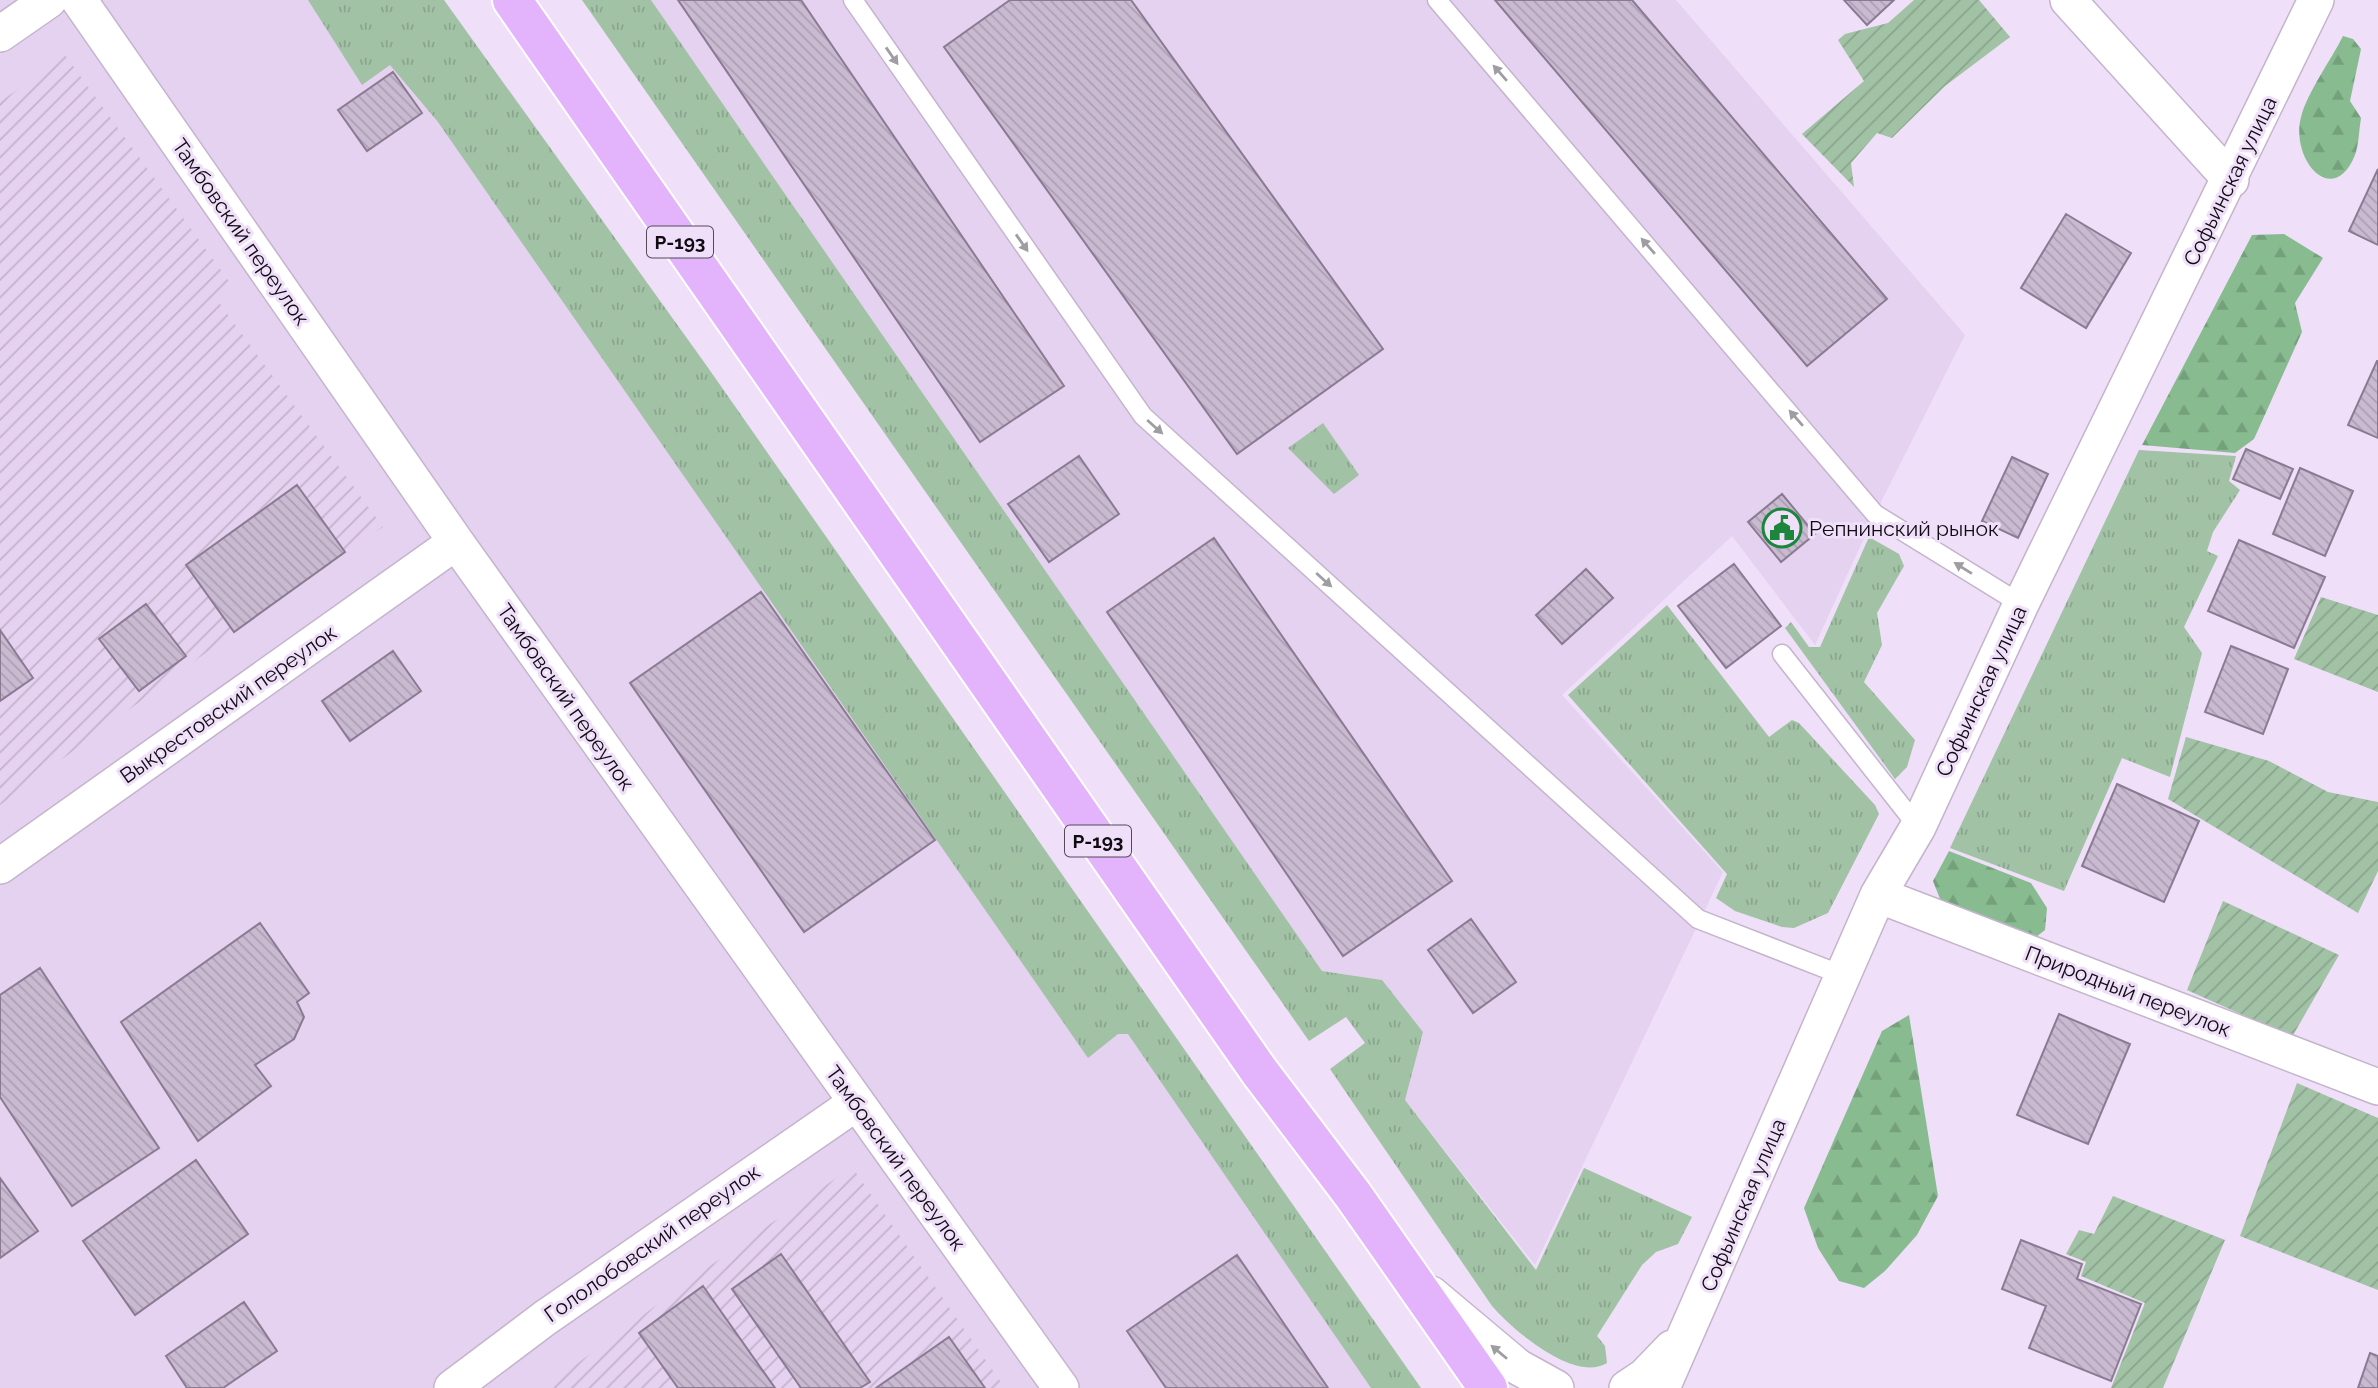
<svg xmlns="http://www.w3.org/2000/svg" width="2378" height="1388" font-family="Raleway,sans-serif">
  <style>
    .built { fill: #e5d1f0 }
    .industrial { fill: url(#industrial-furrows) }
    .grass { fill: url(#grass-tufts) }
    .forest { fill: url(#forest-firs) }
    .garden { fill: url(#garden-furrows) }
    .building { fill: url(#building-back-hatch); stroke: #8a7b92; stroke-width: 2 }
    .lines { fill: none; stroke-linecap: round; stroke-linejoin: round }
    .service-casing { stroke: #c4b4cc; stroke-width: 21 }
    .minor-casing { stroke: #c4b4cc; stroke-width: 38 }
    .trunk-casing { stroke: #fff; stroke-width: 42 }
    .service { stroke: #fff; stroke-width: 18 }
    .minor { stroke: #fff; stroke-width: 35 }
    .trunk { stroke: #e3b3fc; stroke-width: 38 }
    .oneway { fill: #9f9da1 }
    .labels { text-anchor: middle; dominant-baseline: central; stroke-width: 6; stroke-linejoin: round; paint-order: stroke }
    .shield { fill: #efdff8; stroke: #534b58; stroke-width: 2 }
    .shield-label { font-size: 19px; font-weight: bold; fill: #100b13 }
    .street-label { font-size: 21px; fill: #100b13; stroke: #efdff8 }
    .poi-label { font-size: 21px; fill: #100b13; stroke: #efdff8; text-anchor: start }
  </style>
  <defs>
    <pattern id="industrial-furrows" width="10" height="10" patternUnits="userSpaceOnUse" patternTransform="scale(1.75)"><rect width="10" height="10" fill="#e5d1f0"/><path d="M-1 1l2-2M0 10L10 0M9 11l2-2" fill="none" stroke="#c3b2cd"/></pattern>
    <pattern id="grass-tufts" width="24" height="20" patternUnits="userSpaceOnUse" patternTransform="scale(1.75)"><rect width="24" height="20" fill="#a1c2a5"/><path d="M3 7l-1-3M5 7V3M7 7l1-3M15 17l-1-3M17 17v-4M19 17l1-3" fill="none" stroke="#8aa58d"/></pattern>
    <pattern id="forest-firs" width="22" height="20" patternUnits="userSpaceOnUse" patternTransform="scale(1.75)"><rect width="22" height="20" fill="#88bc90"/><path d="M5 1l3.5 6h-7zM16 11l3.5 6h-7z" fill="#74a07b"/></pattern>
    <pattern id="garden-furrows" width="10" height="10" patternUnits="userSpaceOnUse" patternTransform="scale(1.75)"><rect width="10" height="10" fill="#a1c2a5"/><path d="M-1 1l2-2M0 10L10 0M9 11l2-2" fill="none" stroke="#8aa58d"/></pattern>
    <pattern id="building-back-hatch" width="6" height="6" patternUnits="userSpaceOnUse" patternTransform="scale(1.75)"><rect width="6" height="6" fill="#c9bad2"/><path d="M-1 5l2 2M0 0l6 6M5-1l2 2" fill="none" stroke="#ac9fb3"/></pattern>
  </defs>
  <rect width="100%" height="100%" fill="#efdff8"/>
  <path class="built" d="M0,0H434L1409,1388H0Z
    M651,0H1676L1965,335L1875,514L1815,645L1732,536L1562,695L1723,872L1535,1265L1405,1100L1423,1032L1381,980L1322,971Z"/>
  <path class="industrial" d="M65,55L231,284L215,297L383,527L234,632L0,805V102Z
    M852,1167L1005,1388H544L704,1270Z"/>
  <path class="grass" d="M308,0H444L704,362L1421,1388H1371L1128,1034H1118L1088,1058L438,122L390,65L362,85Z
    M582,0H651L1322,971L1382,980L1423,1032L1405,1100L1536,1270L1584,1168L1692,1217L1678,1244L1656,1252L1642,1265L1597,1336L1605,1346L1607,1363C1574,1383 1513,1330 1492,1306L1330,1069L1365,1043L1346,1017L1309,1041Z
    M1323,423L1359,475L1334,494L1288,448Z
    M2139,450L2236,456L2229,481L2240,490L2213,532L2207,551L2218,556L2184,627L2202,653L2170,777L2122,758L2064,891L1950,848Z
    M1869,537L1899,554L1904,566L1877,613L1882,645L1864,682L1915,740L1907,767L1895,779L1785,628L1791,622L1809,647H1820Z
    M1667,605L1769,737L1792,720L1799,723L1875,805L1879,814L1828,913L1794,928L1782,927L1735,911L1716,898L1727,874L1568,695Z"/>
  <path class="forest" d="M2343,36L2353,39L2361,49L2350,101L2361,118C2359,130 2359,144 2355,155C2333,209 2290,160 2301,117C2307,93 2331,60 2343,36Z
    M2284,234L2323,258L2295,303L2302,332L2254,439L2235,453L2142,445L2252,235Z
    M1949,851L2031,883L2047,908L2045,930L2031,941L1942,904L1933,881Z
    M1909,1015L1938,1196L1917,1235L1885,1271L1864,1288L1839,1281L1818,1248L1804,1208L1882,1031Z"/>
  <path class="garden" d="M1914,0H1979L2010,37L1945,86L1892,138L1877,133L1851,163L1854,187L1802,134L1864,81L1838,40L1845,34L1888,23Z
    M2321,597L2378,615V692L2294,659Z
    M2186,737L2269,761L2328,792L2378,802V871L2358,913L2168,799Z
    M2223,901L2339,955L2292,1037L2187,990Z
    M2297,1083L2378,1118V1290L2240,1236Z
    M2113,1196L2225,1240L2163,1388H2111L2145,1303L2081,1276L2086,1262L2066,1254L2079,1230L2094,1234Z"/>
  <path class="building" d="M678,0H801L1064,386L980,442Z
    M1010,0H1131L1383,349L1237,454L944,47Z
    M1495,0H1632L1887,299L1807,366Z
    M1844,0H1894L1867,25Z
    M393,72L422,113L367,151L338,110Z
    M2378,169V245L2349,231Z
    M2066,214L2131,253L2086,328L2021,288Z
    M2377,361H2378V438L2348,425Z
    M2246,449L2293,469L2280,499L2233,479Z
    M1079,456L1119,514L1049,562L1008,504Z
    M2012,457L2048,474L2018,538L1982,521Z
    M2300,468L2353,491L2325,556L2273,534Z
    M297,485L345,552L234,632L186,565Z
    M1782,494L1815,534L1781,562L1748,522Z
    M1214,538L1452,881L1343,956L1107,612Z
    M2239,540L2325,577L2294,648L2208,611Z
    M1734,564L1781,626L1726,668L1678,606Z
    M1586,569L1613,598L1562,644L1536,615Z
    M761,592L935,840L804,932L630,683Z
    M146,604L186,656L139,691L99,639Z
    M0,630L33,678L0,701Z
    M2231,646L2288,669L2263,734L2205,712Z
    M393,651L421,691L350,741L322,701Z
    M2117,784L2199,821L2164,902L2082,866Z
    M1471,919L1516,982L1473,1013L1428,950Z
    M260,923L309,993L297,1002L304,1017L294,1039L255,1065L271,1086L198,1141L121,1022Z
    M40,968L159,1148L72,1206L0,1097V995Z
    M2059,1014L2130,1044L2088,1144L2017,1115Z
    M196,1160L248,1234L135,1315L83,1241Z
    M0,1178L38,1231L0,1258Z
    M2021,1240L2082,1264L2077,1279L2141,1304L2111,1381L2029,1348L2046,1306L2002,1289Z
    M781,1254L870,1382L860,1388H801L732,1289Z
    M1237,1255L1328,1388H1166L1127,1331Z
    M703,1286L775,1388H678L639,1333Z
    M244,1302L277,1351L223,1388H187L166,1356Z
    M949,1337L985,1388H876Z
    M2370,1353L2378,1356V1388H2358Z"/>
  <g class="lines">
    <defs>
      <path id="service" d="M853,0L1143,416L1698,919L1842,975
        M1437,0L1875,514L2021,604
        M1782,654L1918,827"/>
      <path id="minor" d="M79,0L456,542L1061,1388
        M2068,0L2231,180
        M0,34L49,0
        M0,866L456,542
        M1878,895L2378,1087
        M1431,1294L1518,1367L1556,1388
        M452,1388L545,1318L856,1103
        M1627,1388L1645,1376L1672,1348
        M1662,1388L1878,895L1918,827L2021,604L2316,0"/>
      <path id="trunk" d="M512,0L1259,1071L1353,1195L1488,1388"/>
    </defs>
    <use href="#service" class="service-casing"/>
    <use href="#minor" class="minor-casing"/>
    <use href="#trunk" class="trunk-casing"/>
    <use href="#service" class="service"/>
    <use href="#minor" class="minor"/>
    <use href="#trunk" class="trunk"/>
  </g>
  <defs><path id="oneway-solid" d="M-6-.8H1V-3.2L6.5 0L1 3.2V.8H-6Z" transform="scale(1.75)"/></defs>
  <g class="oneway">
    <use href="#oneway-solid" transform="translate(892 56) rotate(55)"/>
    <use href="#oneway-solid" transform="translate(1500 73) rotate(-131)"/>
    <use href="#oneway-solid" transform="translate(1022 243) rotate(55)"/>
    <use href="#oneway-solid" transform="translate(1648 246) rotate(-131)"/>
    <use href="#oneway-solid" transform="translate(1796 418) rotate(-131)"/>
    <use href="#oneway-solid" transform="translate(1155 427) rotate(42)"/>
    <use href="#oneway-solid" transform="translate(1963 568) rotate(-148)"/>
    <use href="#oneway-solid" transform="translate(1324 580) rotate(42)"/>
    <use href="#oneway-solid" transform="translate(1499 1352) rotate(-140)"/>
  </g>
  <defs>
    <symbol id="civic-ring" viewBox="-11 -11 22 22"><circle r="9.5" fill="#efdff8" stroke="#1b863c" stroke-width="1.5"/><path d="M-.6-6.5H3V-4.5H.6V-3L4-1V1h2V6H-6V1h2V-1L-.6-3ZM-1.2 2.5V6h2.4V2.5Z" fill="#1b863c"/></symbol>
  </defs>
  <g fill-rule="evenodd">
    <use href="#civic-ring" x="1760" y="506" width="44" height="44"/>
  </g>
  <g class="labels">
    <g class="shield">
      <rect x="647" y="226.5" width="66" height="31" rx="5"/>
      <rect x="1065" y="825.5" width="66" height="31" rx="5"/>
    </g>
    <g class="shield-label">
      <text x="680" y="242">Р-193</text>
      <text x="1098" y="841">Р-193</text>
    </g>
    <g class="street-label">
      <text transform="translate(2230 181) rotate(-64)">Софьинская улица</text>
      <text transform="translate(241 232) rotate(55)">Тамбовский переулок</text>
      <text transform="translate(1981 691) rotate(-65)">Софьинская улица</text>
      <text transform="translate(566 697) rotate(55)">Тамбовский переулок</text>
      <text transform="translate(228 704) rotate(-35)">Выкрестовский переулок</text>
      <text transform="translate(2128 991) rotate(21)">Природный переулок</text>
      <text transform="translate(896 1158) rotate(54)">Тамбовский переулок</text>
      <text transform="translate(1743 1205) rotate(-67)">Софьинская улица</text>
      <text transform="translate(652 1243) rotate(-35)">Гололобовский переулок</text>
    </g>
    <g class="poi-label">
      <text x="1809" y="528">Репнинский рынок</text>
    </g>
  </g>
</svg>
